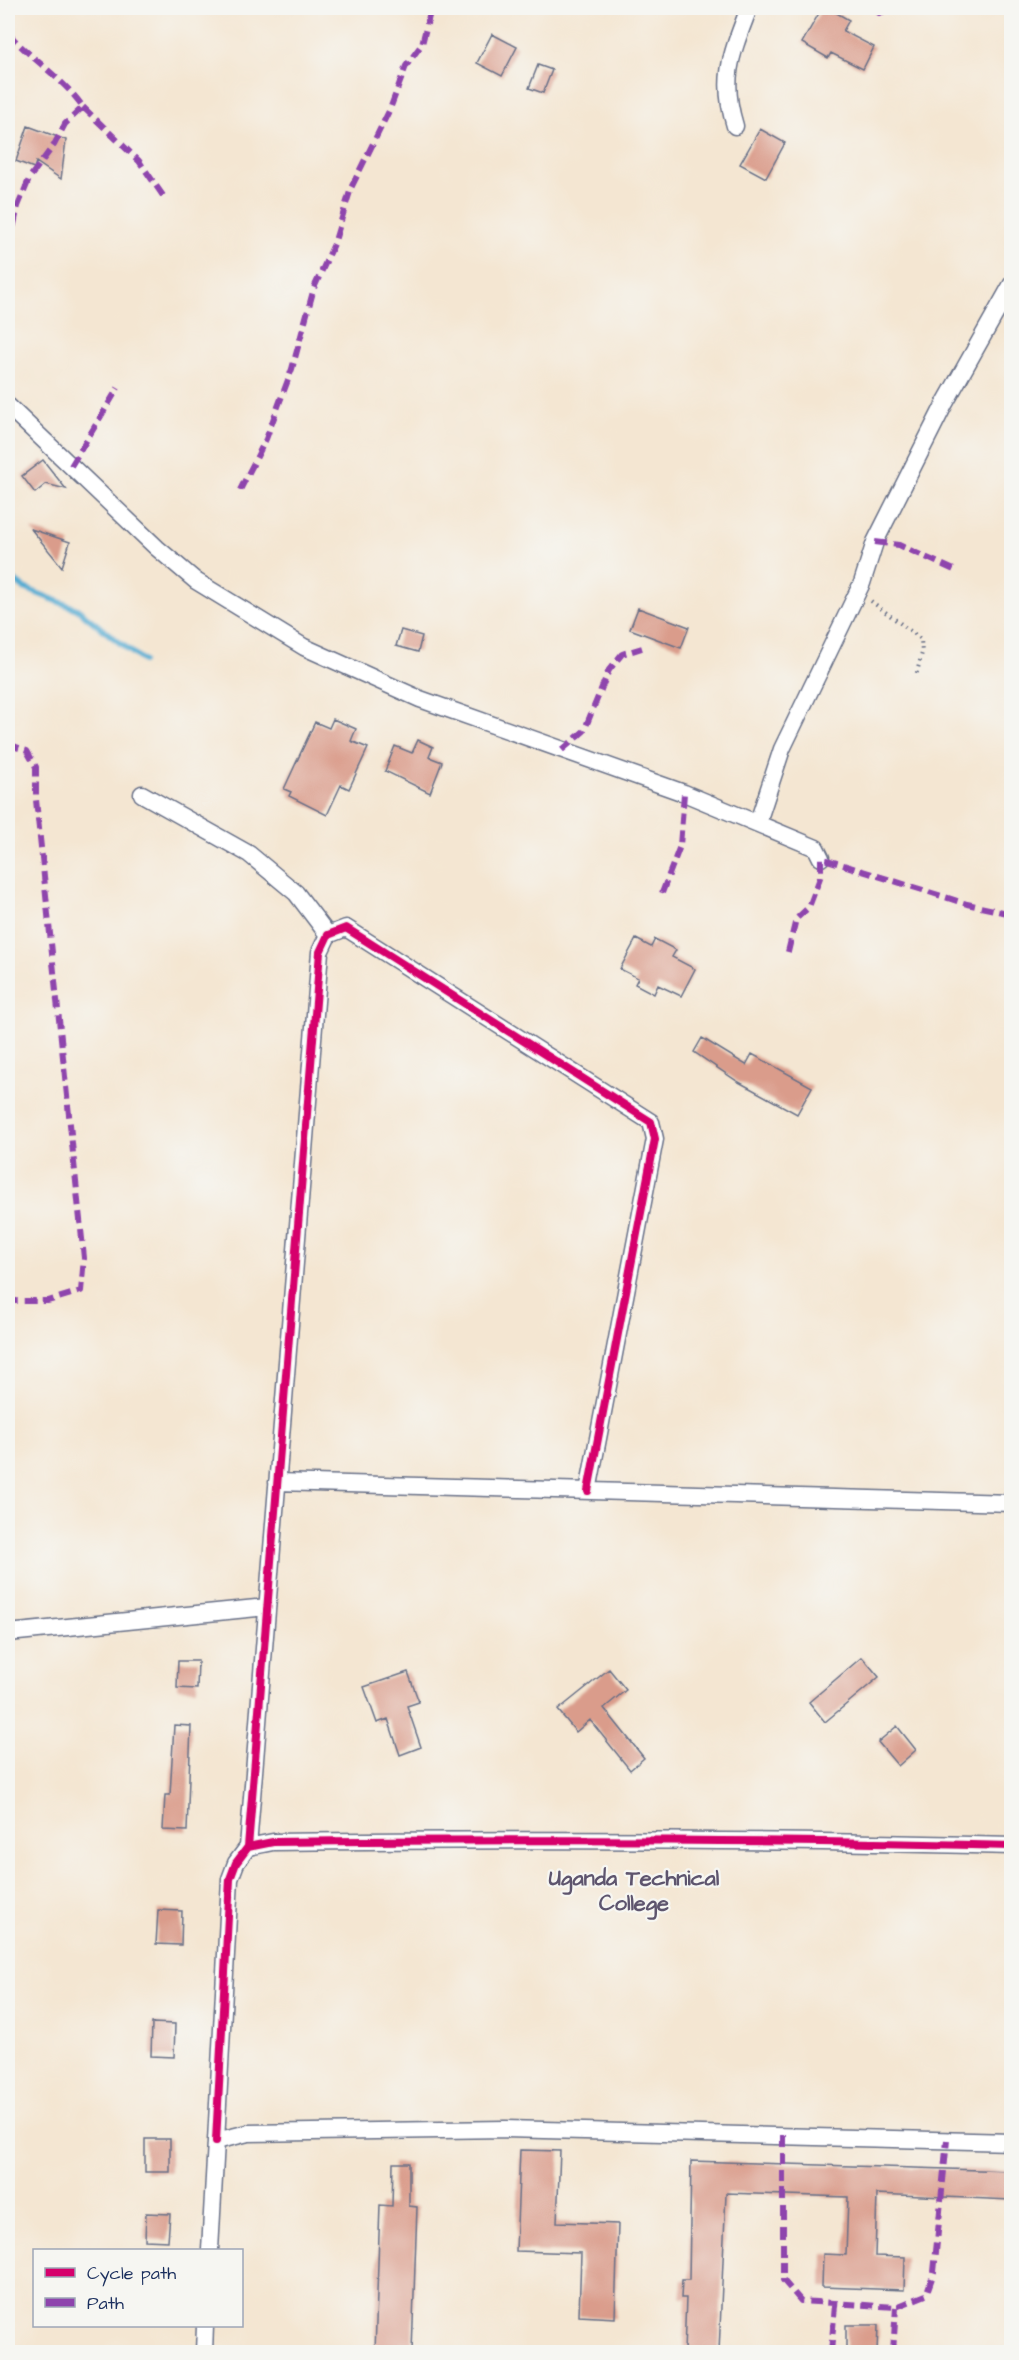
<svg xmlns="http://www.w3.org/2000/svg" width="1019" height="2360" font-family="'Architects Daughter',sans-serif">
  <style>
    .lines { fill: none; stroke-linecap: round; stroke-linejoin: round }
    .stream { stroke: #55acd2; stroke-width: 6 }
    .building { fill: #da9c8b }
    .street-casing { stroke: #676f87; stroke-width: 19 }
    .path { stroke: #676f87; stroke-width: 4; stroke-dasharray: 1.5 4.5; stroke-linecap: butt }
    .street { stroke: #fff; stroke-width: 16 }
    .quiet { stroke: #8e44ad; stroke-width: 6; stroke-dasharray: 12 6; stroke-linecap: butt }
    .cycleway-casing { stroke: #f6f6f2; stroke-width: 11 }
    .cycleway { stroke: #d6006c; stroke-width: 8 }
    .labels { text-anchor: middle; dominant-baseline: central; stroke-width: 4.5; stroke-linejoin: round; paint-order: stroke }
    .quarter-label { font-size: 22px; font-weight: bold; fill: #5e556e; stroke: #f6f6f2 }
  </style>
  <rect width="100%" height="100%" fill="#f6f6f2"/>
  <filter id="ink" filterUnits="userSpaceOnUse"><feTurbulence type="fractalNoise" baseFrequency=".0167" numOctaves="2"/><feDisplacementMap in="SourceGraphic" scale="12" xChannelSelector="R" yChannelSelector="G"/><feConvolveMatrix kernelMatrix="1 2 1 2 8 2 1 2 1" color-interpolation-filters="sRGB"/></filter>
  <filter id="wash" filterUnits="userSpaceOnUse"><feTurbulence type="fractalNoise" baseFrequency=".008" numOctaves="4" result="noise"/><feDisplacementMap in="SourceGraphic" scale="24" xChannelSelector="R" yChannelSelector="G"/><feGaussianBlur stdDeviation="1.35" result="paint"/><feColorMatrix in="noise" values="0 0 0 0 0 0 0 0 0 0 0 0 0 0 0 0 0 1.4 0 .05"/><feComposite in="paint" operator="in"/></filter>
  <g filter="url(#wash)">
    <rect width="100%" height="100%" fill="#f4e6d2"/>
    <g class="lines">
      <path class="stream" d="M8,576L24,588L77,609L143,661"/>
    </g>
    <g id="blocks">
      <path class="building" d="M822,8H828L849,20L843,31L874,47L863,69L831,53L828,58L802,43Z
        M492,34L517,47L502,76L477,63Z
        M538,65L552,70L543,93L529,88Z
        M28,126L66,140L61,179L36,162L34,168L16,161Z
        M760,129L785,143L766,178L740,164Z
        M43,460L66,489L46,484L35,493L22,476Z
        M31,529L70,542L62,567Z
        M638,608L689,627L681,648L630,629Z
        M401,630L422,636L418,652L396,646Z
        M333,719L356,729L351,741L368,748L349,789L341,785L327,815L289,796L291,792L284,789L315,722L329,728Z
        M418,740L433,747L429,757L442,762L430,793L385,771L395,746L412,753Z
        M636,939L651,947L655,939L676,950L672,957L695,969L681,996L658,985L654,994L635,984L638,978L620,969Z
        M702,1038L746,1065L752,1054L812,1087L797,1114L737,1081L694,1052Z
        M862,1657L879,1677L825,1722L809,1702Z
        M178,1661H198L197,1689L177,1688Z
        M609,1669L626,1690L604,1708L644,1758L630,1770L590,1720L576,1732L558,1710Z
        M408,1672L419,1702L407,1706L421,1747L400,1755L388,1719L377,1723L364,1687Z
        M174,1725L191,1726L187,1831L163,1830L165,1795H170Z
        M897,1726L916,1750L898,1766L878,1742Z
        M158,1910L182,1911L181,1945L156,1944Z
        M152,2023L175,2024L174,2057L151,2056Z
        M145,2139H170V2172H145Z
        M520,2150L560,2151L557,2222L618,2224L615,2318L579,2316L581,2253L516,2251Z
        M691,2161L1011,2171V2200L877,2194L875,2256L905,2257L904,2290L822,2287L823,2254L846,2255L848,2197L726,2193L719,2352H684L686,2298H681L682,2280H689Z
        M393,2163H409V2206L417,2207L412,2352H375L380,2205L392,2206Z
        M146,2213L170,2214L168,2241L145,2240Z
        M846,2325H878L877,2352H846Z"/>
    </g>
  </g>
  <g filter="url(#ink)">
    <use href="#blocks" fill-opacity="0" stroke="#676f87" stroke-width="1.5"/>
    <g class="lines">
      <defs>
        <path id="street" d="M735,126C720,78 732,53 749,8
          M8,406L157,548L196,581L304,647L420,699L684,793L816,848L821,858
          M142,794L249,854L296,893L328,935
          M758,822L782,749L862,583L875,542L945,403L1012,284
          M277,1482L1012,1503
          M8,1633L267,1607
          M248,1847L320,952L328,935L346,928L651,1122L655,1139L588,1491
          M216,2141L230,1879L236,1863L248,1847L273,1842C520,1839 765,1839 1012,1846
          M210,2250L216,2141L248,2133L505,2129L1012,2142
          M204,2352L205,2326"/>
      </defs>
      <use href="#street" class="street-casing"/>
      <path class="path" d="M871,601L921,639L922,653L916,676"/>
      <use href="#street" class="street"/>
      <path class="quiet" d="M874,8L879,13L894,8
        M8,33C31,59 63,78 83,107L65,124L54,145L30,177L18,206L8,252
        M83,107L139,161L166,200
        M71,466L118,388
        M240,490L266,439L292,369L314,288L334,244L351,188L390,109L406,66L422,44L431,8
        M875,542L899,545L956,571
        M8,744L27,751L36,767V800L84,1258L81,1291L48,1301H8
        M562,750L584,731L609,670L622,654L642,648
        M662,893L680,846L684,793
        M788,952L796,919L809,907L821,875V858L967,904L1012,914
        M783,2135V2280L801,2301L896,2307L926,2295L934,2272L947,2140
        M831,2352L835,2305
        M893,2352L896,2307"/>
      <defs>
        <path id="cycleway" d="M248,1847L320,952L328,935L346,928L651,1122L655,1139L588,1491
          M216,2141L230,1879L236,1863L248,1847L273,1842C520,1839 765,1839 1012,1846"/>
      </defs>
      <use href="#cycleway" class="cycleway-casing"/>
      <use href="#cycleway" class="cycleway"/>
    </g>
  </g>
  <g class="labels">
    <g class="quarter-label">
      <text x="634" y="1878">Uganda Technical<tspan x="634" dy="25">College</tspan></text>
    </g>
  </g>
  <rect width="1019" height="2360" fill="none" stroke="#f6f6f2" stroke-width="30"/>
  <rect x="33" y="2249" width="210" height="78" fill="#f6f6f2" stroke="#9ea6b7" stroke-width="1.5"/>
  <rect x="45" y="2268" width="30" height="9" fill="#d6006c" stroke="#9ea6b7" stroke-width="1.5"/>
  <text x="87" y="2279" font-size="18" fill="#1b2f5e">Cycle path</text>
  <rect x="45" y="2298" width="30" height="9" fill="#8e44ad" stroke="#9ea6b7" stroke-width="1.5"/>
  <text x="87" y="2309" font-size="18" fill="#1b2f5e">Path</text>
</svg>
